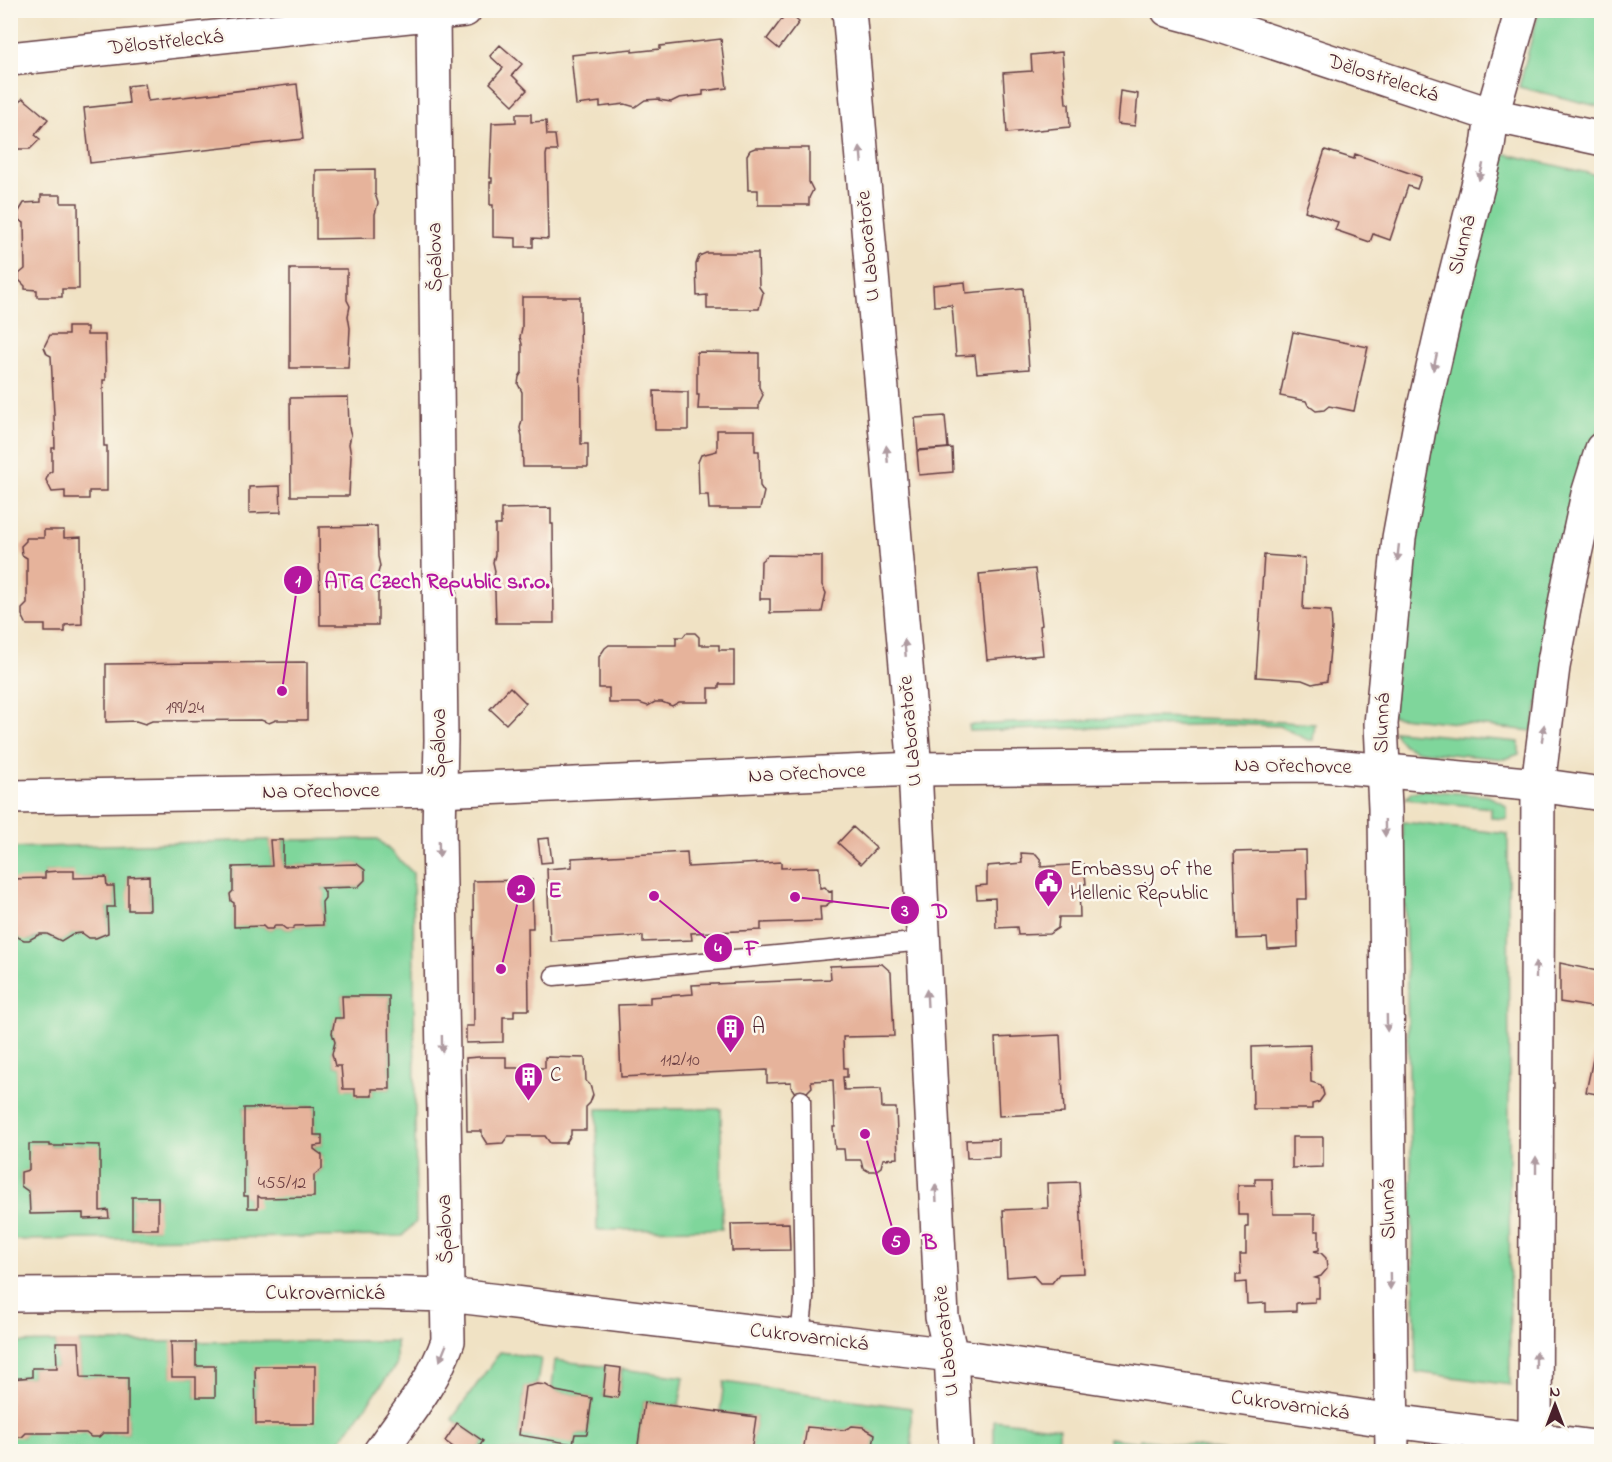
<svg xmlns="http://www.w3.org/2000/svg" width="1612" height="1462" font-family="'Indie Flower',sans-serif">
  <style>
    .green { fill: #7fd69b; stroke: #647a63; stroke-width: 1.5; fill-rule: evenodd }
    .building { fill: #e6b39b }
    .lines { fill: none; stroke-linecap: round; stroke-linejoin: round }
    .lane-casing { stroke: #633c42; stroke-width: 21 }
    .street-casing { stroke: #633c42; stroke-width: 36 }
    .secondary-casing { stroke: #633c42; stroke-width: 36 }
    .lane { stroke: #fff; stroke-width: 18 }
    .street { stroke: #fff; stroke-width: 33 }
    .secondary { stroke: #fff; stroke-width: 33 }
    .oneway { fill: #ae9aa0 }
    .labels { text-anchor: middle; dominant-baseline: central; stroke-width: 5; stroke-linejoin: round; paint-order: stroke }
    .number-label { font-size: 18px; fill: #714447 }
    .street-label { font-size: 21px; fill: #4a1f2b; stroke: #fbf7ec }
    .poi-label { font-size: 21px; fill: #4a1f2b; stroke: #fbf7ec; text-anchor: start }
    .leader { fill: none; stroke: #b5179e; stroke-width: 2 }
    .callout-dot { fill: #b5179e; stroke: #fbf7ec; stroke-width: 2 }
    .mark-label { font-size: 18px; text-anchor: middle; font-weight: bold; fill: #fff }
    .callout-label { font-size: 22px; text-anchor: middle; font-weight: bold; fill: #b5179e; stroke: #fbf7ec; stroke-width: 5; stroke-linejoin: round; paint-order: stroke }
  </style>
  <rect width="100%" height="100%" fill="#fbf7ec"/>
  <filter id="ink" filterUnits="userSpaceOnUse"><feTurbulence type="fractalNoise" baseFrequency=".0167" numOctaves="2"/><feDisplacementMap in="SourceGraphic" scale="12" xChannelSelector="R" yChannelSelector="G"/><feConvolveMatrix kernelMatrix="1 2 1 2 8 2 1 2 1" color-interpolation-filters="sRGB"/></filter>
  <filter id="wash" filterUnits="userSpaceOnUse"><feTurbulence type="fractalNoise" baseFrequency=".008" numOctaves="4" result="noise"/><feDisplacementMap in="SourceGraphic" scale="24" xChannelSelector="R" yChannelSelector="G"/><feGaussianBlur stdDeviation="1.35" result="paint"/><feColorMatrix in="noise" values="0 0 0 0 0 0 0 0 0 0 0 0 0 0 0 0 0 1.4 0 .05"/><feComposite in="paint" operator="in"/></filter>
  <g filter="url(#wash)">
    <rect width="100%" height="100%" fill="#f0e2c4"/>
    <path class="green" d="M1539,11H1601V107L1519,87Z
      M1502,153L1601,176V424L1593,448L1532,731L1391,716L1417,485Z
      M1152,717L1230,719L1315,724L1313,740H1308L1279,726L1228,724L970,731L969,725Z
      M1394,731L1519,742V754L1505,759L1418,751L1404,745L1397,737Z
      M1424,790L1488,796L1503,803L1507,808V819L1491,818V808L1405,799L1412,792Z
      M1403,822L1508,834L1510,1385L1416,1372Z
      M378,839L413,873L416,1222L402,1236L11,1240L10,848L270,840L272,866L233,868V891L230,894L231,900L234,903V926H263L266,929H272L275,926H282L286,929H292L295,926L323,925L322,902C327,896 325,893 322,888L358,887L365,880V870L357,864L283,866V840ZM73,871L74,878L106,877L107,886H114L115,906L107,907L108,932C91,944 94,935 80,933C73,932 67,937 61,941C41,932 47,936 29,940L17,937L45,878V872ZM149,876L150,909L129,910L128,877ZM342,996H389L390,1089H372V1096H356L355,1089H343L341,1066H335L332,1052L335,1042L332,1030L335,1019L343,1018ZM314,1107V1135H322V1145L314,1146V1149L322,1155V1169L315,1175L258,1196L248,1208V1196H244V1108ZM30,1144H50V1146L83,1144L100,1211L108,1210L109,1218L84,1219L83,1213L30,1214L29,1192L21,1185V1173L29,1170ZM132,1197H158L157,1229H132Z
      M597,1109H721L722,1229L597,1230Z
      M396,1341V1365L333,1451H11L10,1433L22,1437L26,1433H128V1379L81,1377L79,1342ZM172,1342H196V1366H214L196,1397V1377L172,1376ZM255,1367L315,1423H256Z
      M56,1342L57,1368H32V1377L11,1379L10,1343Z
      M500,1352L541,1358L537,1384L525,1387L519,1435L573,1443L575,1434H587L592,1398L556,1391L552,1387L555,1360L606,1367L603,1396H618L622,1369L684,1377L679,1406L644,1402L637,1451H476L483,1441L452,1419Z
      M724,1382L911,1408L912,1451H872L875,1434L863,1427L855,1426L844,1430L826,1427L803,1451H751L756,1417L720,1412Z
      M994,1420L1059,1428V1451H994Z
      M1109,1438L1139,1442L1140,1439L1225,1451H1109Z"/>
    <g id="blocks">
      <path class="building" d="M787,12L799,22L779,49L767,39Z
        M721,39L727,88L703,91V95L679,98L671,102L659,100V99L645,100L635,107L625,104L600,107V102L576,105L571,55L632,49V52L660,49V46Z
        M500,45L522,64L512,75L527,90L513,105L490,83L503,68L490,56Z
        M1062,52L1066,104H1069L1070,127L1007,133L1003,73L1032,71L1031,55Z
        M145,84L148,101L297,84L303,139L90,163L84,108L129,103L127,86Z
        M1120,91L1138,94L1135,126L1117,124Z
        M23,98L48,119L35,135L40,139L30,149H10V112Z
        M516,114H531V122L546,121L547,135H555L557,151H547L546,155L548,239L533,238V247H516V238L493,237V205H490V182H492V178H490L492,123L516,122Z
        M755,148H809V182L813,190L809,198V205H758V190H748L747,155L750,150Z
        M1325,150L1354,159L1355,154L1421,177L1417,189L1408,186L1390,240L1373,234L1370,242L1335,230L1338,222L1305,211Z
        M375,169V194L378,203L375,214V238L316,239V170Z
        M41,195H61V203H78L79,289H62V297H37V290L25,289V286L19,280V274L25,269L24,223L19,220L18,213L24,203L41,202Z
        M706,253H758L759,287L763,293L759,309H707V295L697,296L696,264L699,256Z
        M290,269H347V300L350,306L348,316L350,328L348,368H290Z
        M965,282L966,293L1023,288L1029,369L977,373L975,355L956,356L952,305L934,306L933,285Z
        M522,297H580L581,444H588V467H523L522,436L520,428L522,420V392L518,384L519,377L522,372V344L520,337L522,328Z
        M68,327H87V335H105L106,380H103L104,446H107V491H89V499H65V491L52,492L46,480L49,473L52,471V448H55L54,414L51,356L47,354L44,347L50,335H68Z
        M1293,332L1368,347L1354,411L1329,406L1324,410L1316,411L1308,405L1306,401L1280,396Z
        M697,352L759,353V387L763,395L759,403V409H698L699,395H697Z
        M654,391L688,392V430H655Z
        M348,397L349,428L351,435L349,444L351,456L349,496H291L290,398Z
        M945,416L948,448L918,450L915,418Z
        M717,430H755V451H759L760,486L764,492L760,509H709L708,495H699L698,462L701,455L717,451Z
        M952,448L953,472L919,475L917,451Z
        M280,486L281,512L249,513V487Z
        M551,508V524H553L554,623H496L495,592L493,586L495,571L493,562L495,555V525H501V509Z
        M377,526L378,557L380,566L378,573L380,585L378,594V625H320L319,527Z
        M44,530H64V538L81,537L82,624L65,625V632H45V625H27L22,615V609L27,604V558L22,555L21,546L26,541V538H44Z
        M768,555L822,556V585L826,593L822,612L770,613V599H760L761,561Z
        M1264,555L1305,558L1303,609L1331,611L1332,628L1327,681L1312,684L1302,680L1256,677Z
        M1035,569L1042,625L1040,626L1043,655L987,660L979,574Z
        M686,633H695L699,637V645H719V650H734V684H719V688H709V702H679L672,706L662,702H655L648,706L639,703H609V688H599V657L605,648L609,645H676V637H683Z
        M307,662V720H276L269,723L261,720L152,721L145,724L136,721L106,722V664Z
        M510,687L526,703L506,724L490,709Z
        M853,827L876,848L861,864L838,843Z
        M549,838L552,862L541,863L538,839Z
        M270,840H283V866L357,864L365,870V880L358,887L321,888L325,892V898L322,902L323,925L295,926L292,929H286L282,926H275L272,929H266L263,926L234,927V903L231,901L230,894L233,891V867L272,866Z
        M1306,850L1307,899H1297L1298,947L1268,949L1267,938L1237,939L1234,852Z
        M687,852L688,867L781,862V868L819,867L820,888L825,887L829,892L832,891V902H830L825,907H820L821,921L761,923V930L691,933L692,940L643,942V936L550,941L547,869L572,867V858Z
        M1021,853L1036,854L1041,860V867L1084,864L1086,884H1079L1080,917H1059L1058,928L1049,934L1018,935L1017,927L996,928L995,898L977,899L976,886L987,885V866L1022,863Z
        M59,871H74V878L106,877L107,886H114L115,907H107L108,933L96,938H89L82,933L72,934L61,941L47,934H40L29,940H24L13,935L12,879L45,878V872Z
        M149,876L150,910H128V877Z
        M532,880L533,928H528L529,1010H514V1017H503V1042L466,1043V1026H474L473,881Z
        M1560,963L1602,972V984L1597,1008L1560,1002Z
        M882,964L891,972L894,1036L843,1037L844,1068H847V1077H843L844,1090L881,1089L882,1108H896L898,1158L883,1159L881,1167L875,1171H868L863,1168L861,1160H845L844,1149H835L833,1127H835L833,1080L811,1081L812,1087L806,1093H795L791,1087V1082L767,1083V1070L621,1077L618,1005L650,1004V997L693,994L692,985L831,979L830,966Z
        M342,996H389L390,1089H372V1096H355V1089H343L341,1066H335L332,1054L335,1042L332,1033L335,1018H343Z
        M1060,1035L1064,1113L999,1116L995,1038Z
        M1310,1045L1311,1082L1321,1085L1323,1091L1324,1095L1319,1102L1312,1104V1109H1253L1252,1047Z
        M1594,1054L1602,1055V1095L1586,1092Z
        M479,1057H506V1068H545V1057L585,1058L586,1081L590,1085L593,1095L590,1103L586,1107V1130H571V1135L566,1143H550L545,1136H508L503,1143L487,1144L482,1136V1131H467L466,1058Z
        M314,1107V1135H322V1145L314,1146V1149L322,1155V1169L314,1175V1197L261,1198L258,1196V1208H248V1196H244V1108Z
        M1292,1137H1323V1167L1292,1168Z
        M999,1139V1157L967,1158L966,1140Z
        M29,1144H50V1146H63V1144L100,1145V1211L108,1210L109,1218L83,1219V1213L30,1214L29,1192L21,1186V1172L29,1170Z
        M1255,1179H1272L1273,1214H1315V1231H1319V1250L1314,1251L1321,1253L1326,1258L1327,1269L1321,1276L1315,1278L1319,1279V1298H1315V1302L1296,1303V1311L1266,1312V1303L1247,1304L1246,1282L1236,1283V1275H1241L1240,1254H1246V1227H1248V1215H1238V1185H1255Z
        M1079,1182L1084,1273L1059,1274L1052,1283H1040L1033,1275L1007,1277L1003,1210L1048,1208L1047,1183Z
        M132,1197H158V1229H132Z
        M789,1223L790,1250L732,1251L731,1224Z
        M1600,1259H1602V1284L1597,1283Z
        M56,1342H79L81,1377L128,1378V1433H103L99,1437H91L86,1433H26L22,1437H14L10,1433V1379L32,1377V1368H57Z
        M171,1342H196V1366H215V1397H196V1377H172Z
        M255,1366H315V1424H256Z
        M606,1366L621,1368L618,1398L603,1396Z
        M537,1384L546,1385L556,1391L592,1398L587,1434H575L573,1444L519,1435L525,1387Z
        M644,1402L756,1417L751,1452H637Z
        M457,1423L483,1441L476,1452H460L445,1441Z
        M852,1426L863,1427L875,1434L872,1452H803L807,1427L844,1430Z"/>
    </g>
  </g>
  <g filter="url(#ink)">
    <use href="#blocks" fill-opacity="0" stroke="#633c42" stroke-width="1.5"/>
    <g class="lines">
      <defs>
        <path id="lane" d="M554,976L924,941
          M800,1336L804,1299L801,1100"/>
        <path id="street" d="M849,10L915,769L942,1317L951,1355L956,1452
          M1168,10L1209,21L1492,115L1602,139
          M10,59L465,10
          M10,1295L368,1293L448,1295L951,1355L1393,1421L1602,1448
          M1535,1439L1538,785L1553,667L1570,577L1588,494L1602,449
          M380,1452C405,1416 434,1382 448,1341L439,831L441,740L433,15
          M1392,1452L1385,808L1381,724L1399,538L1419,429L1444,320L1488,146L1492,115L1522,10"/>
        <path id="secondary" d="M10,797L439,790L915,769L1323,765L1538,785L1602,794"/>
      </defs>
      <use href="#lane" class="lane-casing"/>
      <use href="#street" class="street-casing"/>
      <use href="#secondary" class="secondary-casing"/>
      <use href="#lane" class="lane"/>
      <use href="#street" class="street"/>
      <use href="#secondary" class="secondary"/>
    </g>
    <defs><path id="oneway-solid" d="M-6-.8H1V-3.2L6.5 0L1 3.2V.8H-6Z" transform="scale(1.5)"/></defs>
    <g class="oneway">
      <use href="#oneway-solid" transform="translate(861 155) rotate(-95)"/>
      <use href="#oneway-solid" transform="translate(1481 172) rotate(104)"/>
      <use href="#oneway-solid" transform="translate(1435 362) rotate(103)"/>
      <use href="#oneway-solid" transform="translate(887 454) rotate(-95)"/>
      <use href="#oneway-solid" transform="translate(1398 553) rotate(96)"/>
      <use href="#oneway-solid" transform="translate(905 648) rotate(-95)"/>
      <use href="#oneway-solid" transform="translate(1543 733) rotate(-82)"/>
      <use href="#oneway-solid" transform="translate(1385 828) rotate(89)"/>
      <use href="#oneway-solid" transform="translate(439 849) rotate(89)"/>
      <use href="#oneway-solid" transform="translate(1536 970) rotate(-90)"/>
      <use href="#oneway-solid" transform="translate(927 998) rotate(-93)"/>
      <use href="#oneway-solid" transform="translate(1387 1023) rotate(89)"/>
      <use href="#oneway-solid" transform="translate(442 1044) rotate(89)"/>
      <use href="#oneway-solid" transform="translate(1536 1165) rotate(-90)"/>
      <use href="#oneway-solid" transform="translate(936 1193) rotate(-93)"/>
      <use href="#oneway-solid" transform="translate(1390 1281) rotate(89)"/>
      <use href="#oneway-solid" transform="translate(443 1353) rotate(112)"/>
      <use href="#oneway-solid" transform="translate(1536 1360) rotate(-90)"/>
    </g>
  </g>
  <defs>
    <symbol id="civic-pin" viewBox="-11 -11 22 30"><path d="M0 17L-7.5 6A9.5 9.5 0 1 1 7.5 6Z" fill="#b5179e" stroke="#fbf7ec"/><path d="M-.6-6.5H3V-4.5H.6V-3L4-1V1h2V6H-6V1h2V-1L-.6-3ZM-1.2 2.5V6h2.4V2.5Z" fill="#fff"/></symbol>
    <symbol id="building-pin" viewBox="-11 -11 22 30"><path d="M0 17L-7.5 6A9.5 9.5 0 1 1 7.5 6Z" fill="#b5179e" stroke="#fbf7ec"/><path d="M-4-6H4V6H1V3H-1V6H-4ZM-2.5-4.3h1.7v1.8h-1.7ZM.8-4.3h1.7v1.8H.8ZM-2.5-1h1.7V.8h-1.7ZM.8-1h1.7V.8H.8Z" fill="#fff"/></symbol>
  </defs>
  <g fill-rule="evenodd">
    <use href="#civic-pin" x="1032" y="866" width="33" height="45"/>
    <use href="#building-pin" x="714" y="1012" width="33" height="45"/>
    <use href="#building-pin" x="512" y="1060" width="33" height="45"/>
  </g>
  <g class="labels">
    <g class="number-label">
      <text x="185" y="709">199/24</text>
      <text x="680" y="1061">112/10</text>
      <text x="282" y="1184">455/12</text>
    </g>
    <g class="street-label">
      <text transform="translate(166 43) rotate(-6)">Dělostřelecká</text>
      <text transform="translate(1383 79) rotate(18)">Dělostřelecká</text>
      <text transform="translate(1463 245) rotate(-76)">Slunná</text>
      <text transform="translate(869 246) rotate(-95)">U Laboratoře</text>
      <text transform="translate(436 257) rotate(-91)">Špálova</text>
      <text transform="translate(1383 723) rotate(-88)">Slunná</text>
      <text transform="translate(911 731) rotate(-95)">U Laboratoře</text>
      <text transform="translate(440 743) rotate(-90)">Špálova</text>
      <text transform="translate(1293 767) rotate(1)">Na Ořechovce</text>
      <text transform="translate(807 774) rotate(-3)">Na Ořechovce</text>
      <text transform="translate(321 792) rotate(-1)">Na Ořechovce</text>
      <text transform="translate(1389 1209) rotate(-91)">Slunná</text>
      <text transform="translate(446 1229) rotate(-92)">Špálova</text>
      <text x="325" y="1294">Cukrovarnická</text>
      <text transform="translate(809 1338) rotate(7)">Cukrovarnická</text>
      <text transform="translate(947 1341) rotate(-96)">U Laboratoře</text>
      <text transform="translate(1290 1406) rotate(8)">Cukrovarnická</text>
    </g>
    <g class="poi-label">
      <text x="1070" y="870">Embassy of the<tspan x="1070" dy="24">Hellenic Republic</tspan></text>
      <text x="752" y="1028">A</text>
      <text x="550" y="1076">C</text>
    </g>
  </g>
  <path class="leader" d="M282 691L298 580M501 969L521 889M795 897L905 910M654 896L718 948M865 1134L896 1241"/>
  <g class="callout-dot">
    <circle cx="282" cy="691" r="6"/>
    <circle cx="501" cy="969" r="6"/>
    <circle cx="795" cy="897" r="6"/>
    <circle cx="654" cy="896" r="6"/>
    <circle cx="865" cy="1134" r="6"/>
    <circle cx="298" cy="580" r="15"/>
    <circle cx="521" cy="889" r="15"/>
    <circle cx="905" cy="910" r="15"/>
    <circle cx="718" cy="948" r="15"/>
    <circle cx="896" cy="1241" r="15"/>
  </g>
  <g class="mark-label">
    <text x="298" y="586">1</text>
    <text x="521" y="895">2</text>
    <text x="905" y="916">3</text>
    <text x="718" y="954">4</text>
    <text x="896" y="1247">5</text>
  </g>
  <g class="callout-label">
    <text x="437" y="588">ATG Czech Republic s.r.o.</text>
    <text x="555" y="897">E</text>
    <text x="940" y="918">D</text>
    <text x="752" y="955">F</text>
    <text x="930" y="1249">B</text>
  </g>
  <rect width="1612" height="1462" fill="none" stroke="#fbf7ec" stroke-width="36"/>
  <g transform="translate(1555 1405)" stroke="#fbf7ec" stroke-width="4.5" paint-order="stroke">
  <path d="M0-4.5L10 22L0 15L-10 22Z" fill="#4a1f2b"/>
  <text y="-9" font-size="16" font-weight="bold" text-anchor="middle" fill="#4a1f2b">N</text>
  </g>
</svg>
